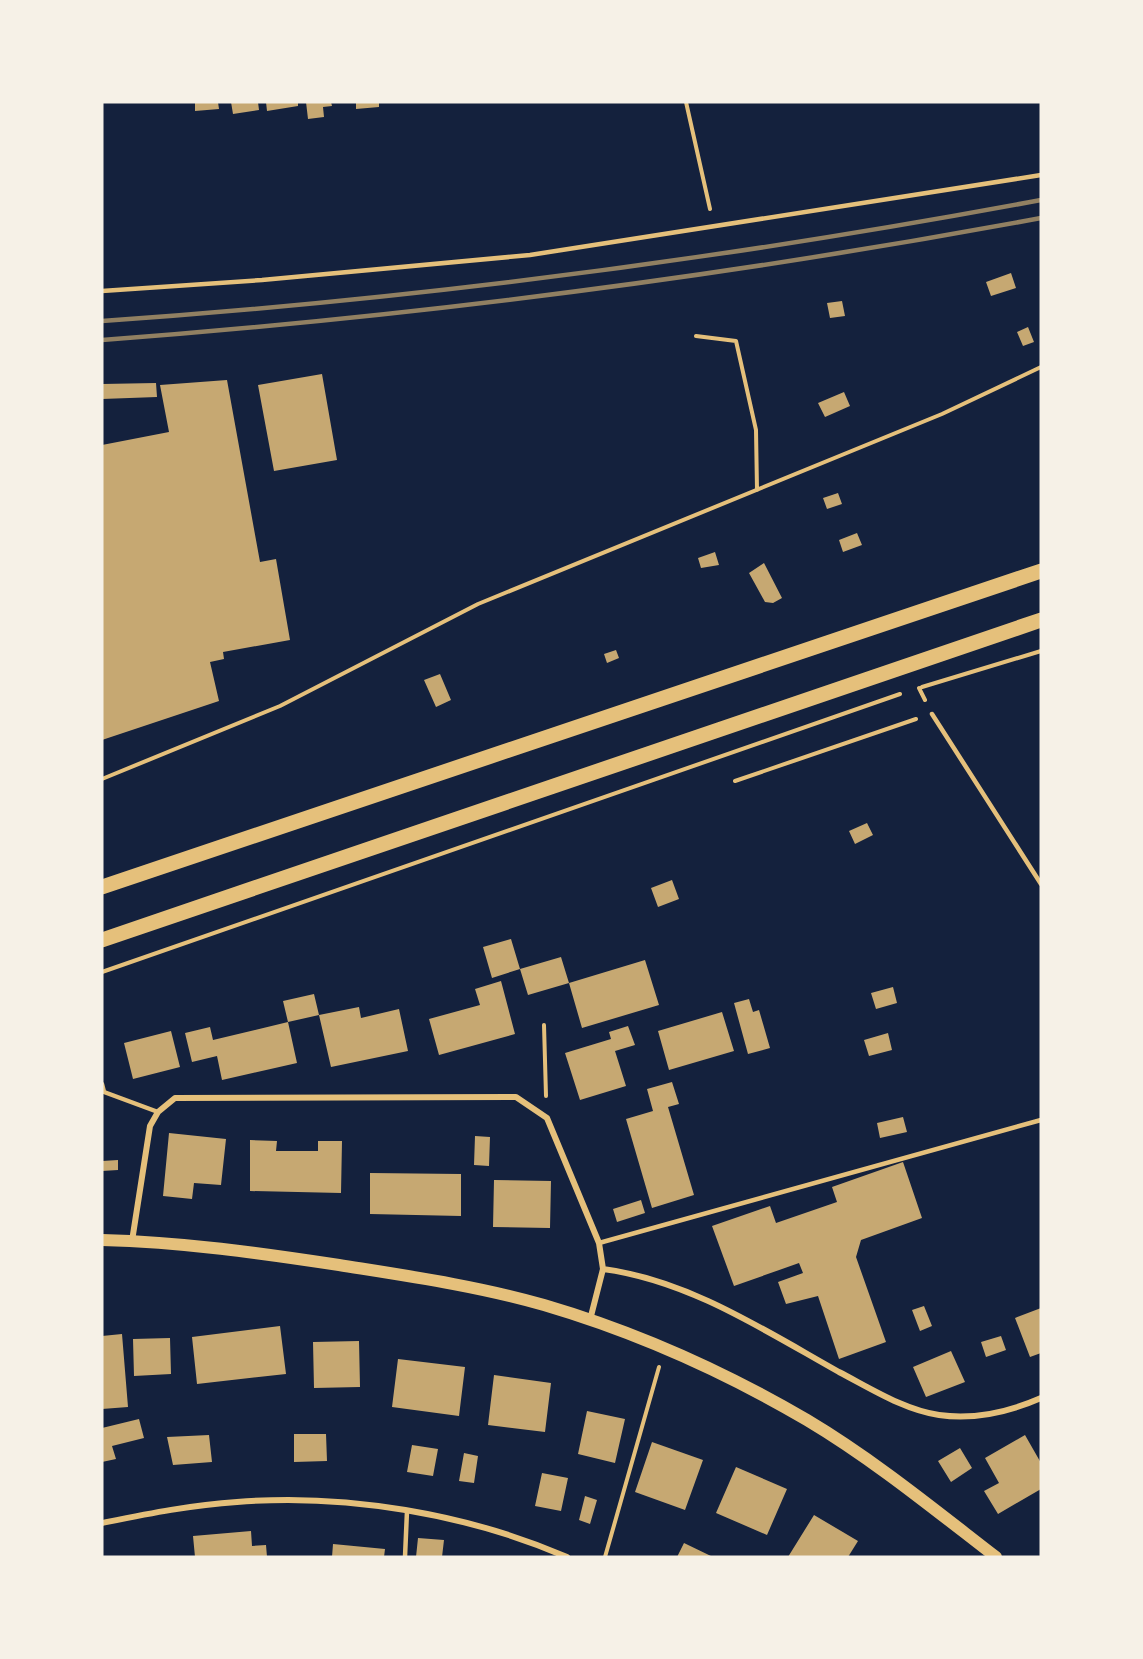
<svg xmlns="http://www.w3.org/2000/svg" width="1143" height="1659" font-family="Roboto,sans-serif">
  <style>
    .building { fill: #c6a872 }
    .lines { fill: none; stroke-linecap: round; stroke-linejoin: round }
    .path { stroke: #e5c07b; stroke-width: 4 }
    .service { stroke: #e5c07b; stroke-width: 4.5 }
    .minor { stroke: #e5c07b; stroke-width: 6 }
    .secondary { stroke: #e5c07b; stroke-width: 12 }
    .primary { stroke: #e5c07b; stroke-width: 15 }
    .rail { stroke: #918062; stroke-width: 4.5 }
  </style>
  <rect width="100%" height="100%" fill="#14213d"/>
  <path class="building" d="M195,102H218L219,109L195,111Z
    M231,102H258L259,110L233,114Z
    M266,102H298V106L267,111Z
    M306,102H331L332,106L323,107L324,117L308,119Z
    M356,102H379V107L356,109Z
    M1011,273L1016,288L991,296L986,282Z
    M842,301L845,316L830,318L827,303Z
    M1028,327L1034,342L1023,346L1017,332Z
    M322,374L337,460L274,471L258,385Z
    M227,380L260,562L276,559L290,640L223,652L224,659L210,662L219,701L102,740V445L169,432L160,385Z
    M156,383L157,397L102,399V384Z
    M844,392L850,406L825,417L818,403Z
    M838,493L842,504L827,509L823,498Z
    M857,533L862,545L843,552L839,540Z
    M715,552L719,565L701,568L698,558Z
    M764,563L782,598L773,603L765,602L749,573Z
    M616,650L619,658L607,663L604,654Z
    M440,674L451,700L436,707L424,680Z
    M867,823L873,835L855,844L849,831Z
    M672,880L679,899L658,907L651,888Z
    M511,939L520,969L492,978L483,947Z
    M561,957L569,983L528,995L520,969Z
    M645,960L659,1005L582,1028L569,983Z
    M501,981L515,1034L439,1055L429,1019L480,1005L475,989Z
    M893,987L897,1003L876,1009L871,993Z
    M314,994L319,1015L288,1022L283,1001Z
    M749,999L753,1012L759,1010L770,1048L748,1054L734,1003Z
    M359,1007L361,1018L399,1009L408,1051L331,1067L319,1015Z
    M722,1012L734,1051L669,1070L658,1031Z
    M288,1022L297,1063L222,1080L217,1056L192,1062L185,1033L210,1027L213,1040Z
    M628,1026L635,1045L615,1051L626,1086L580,1100L565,1053L611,1039L609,1032Z
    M171,1031L180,1067L133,1079L124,1043Z
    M888,1033L892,1050L869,1056L864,1040Z
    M672,1082L679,1104L668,1107L694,1195L652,1208L626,1119L653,1111L647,1089Z
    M903,1117L907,1132L880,1138L877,1123Z
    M169,1133L226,1139L221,1185L194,1183L192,1199L163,1196Z
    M475,1136L490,1137L489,1166L474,1165Z
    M250,1140L277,1141L276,1151H318V1141H342L341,1193L250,1191Z
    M118,1160V1170L102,1171V1161Z
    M903,1162L922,1218L861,1240L856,1257L886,1342L839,1359L818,1296L786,1304L778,1282L803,1273L799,1263L734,1286L712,1226L770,1206L776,1223L837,1202L832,1187Z
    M370,1173L461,1174V1216L370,1214Z
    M494,1180L551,1181L550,1228L493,1227Z
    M641,1200L645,1213L617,1222L613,1209Z
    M924,1306L932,1326L920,1331L912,1310Z
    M1041,1308V1353L1030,1357L1015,1318Z
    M280,1326L286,1374L197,1384L192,1337Z
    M122,1334L128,1407L102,1409V1336Z
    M1001,1336L1006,1350L986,1357L981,1342Z
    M170,1338L171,1374L134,1376L133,1339Z
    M359,1341L360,1387L314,1388L313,1342Z
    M951,1351L965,1382L926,1397L913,1367Z
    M398,1359L465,1367L459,1416L392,1407Z
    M494,1375L551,1383L545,1432L488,1425Z
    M587,1411L625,1419L615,1463L578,1454Z
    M139,1419L144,1438L112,1446L116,1459L102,1462V1428Z
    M294,1434H326L327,1461L294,1462Z
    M209,1435L212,1462L173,1465L167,1437Z
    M1025,1435L1041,1463V1489L998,1514L984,1491L999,1483L985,1458Z
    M652,1442L703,1460L685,1510L635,1492Z
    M412,1445L438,1449L433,1476L407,1472Z
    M960,1448L972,1468L951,1482L938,1461Z
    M464,1453L478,1456L474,1483L459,1481Z
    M736,1467L787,1489L767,1535L716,1513Z
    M542,1473L568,1478L561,1511L535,1506Z
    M585,1496L597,1500L590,1524L579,1520Z
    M814,1515L858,1541L848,1557H788Z
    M251,1531L252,1546L266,1545L267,1557H195L193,1536Z
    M418,1538L444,1540L442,1557H416Z
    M684,1543L713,1557H677Z
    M333,1544L385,1549L384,1557H332Z"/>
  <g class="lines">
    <path class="path" d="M686,102L710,209
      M696,336L736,341L756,430L757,490
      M922,687L1041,651
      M919,688L925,700
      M102,779L280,706L478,604L942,414L1041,367
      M735,781L916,719
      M102,972L900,694
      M544,1025L546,1096
      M605,1557L659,1367"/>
    <path class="service" d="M102,291L262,280L530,255L1041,175
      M932,714L1041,884
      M102,1084L104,1092L158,1112
      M599,1243L1041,1120
      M405,1557L407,1511"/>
    <path class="minor" d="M132,1241L150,1126L158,1112L175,1098L516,1097L547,1118L599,1243L603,1269L590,1320
      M603,1269C688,1280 764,1330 839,1372C870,1388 904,1410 939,1415C974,1420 1009,1412 1041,1398
      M102,1523C147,1514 191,1505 237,1502C345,1493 468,1514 567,1557"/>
    <path class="secondary" d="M102,1240C182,1242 260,1253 339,1265C408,1276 478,1286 544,1305C636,1332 725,1372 807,1420C874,1460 935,1510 996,1557"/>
    <path class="primary" d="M102,887L1041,571
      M102,940L1041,620"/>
    <path class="rail" d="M102,321C417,299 731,258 1041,200
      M102,340C417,316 730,276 1041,218"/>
  </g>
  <rect width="1143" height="1659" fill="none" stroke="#f6f1e7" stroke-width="207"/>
</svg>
